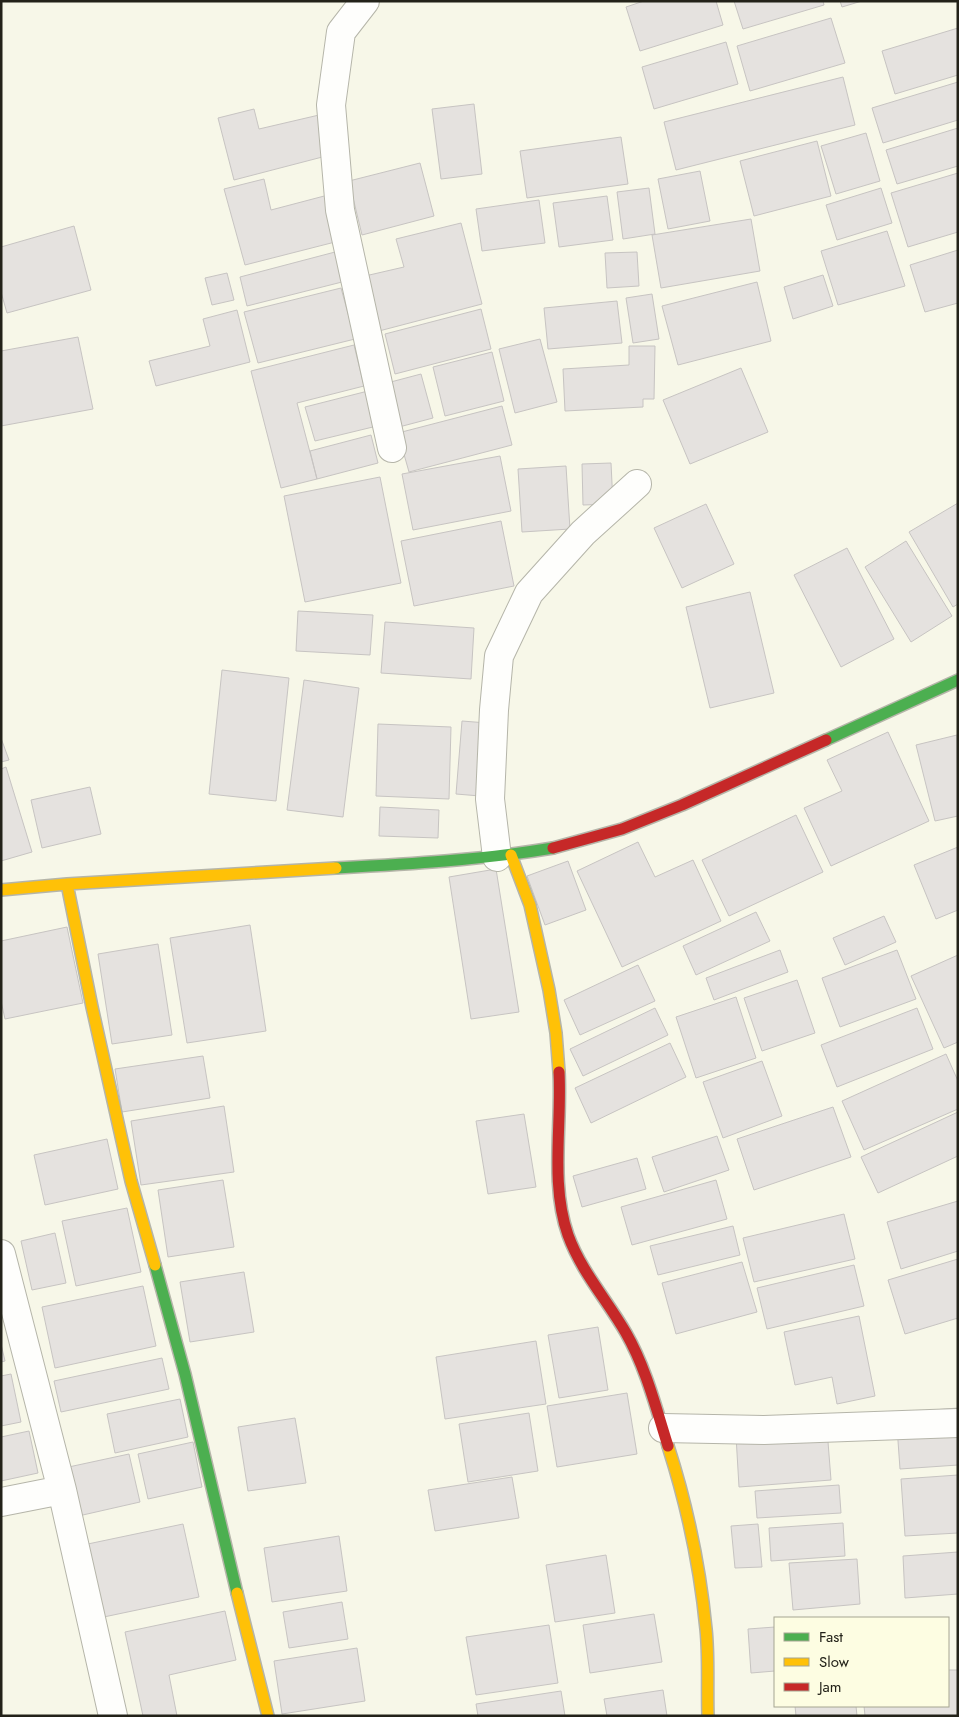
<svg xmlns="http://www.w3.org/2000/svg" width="959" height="1717" font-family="Jost,sans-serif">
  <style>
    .building { fill: #e5e2df; stroke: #c7c4c2 }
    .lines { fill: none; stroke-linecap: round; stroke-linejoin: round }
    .street-casing { stroke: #b5b5a9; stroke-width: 30 }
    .fast-casing { stroke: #b5b5a9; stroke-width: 14 }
    .slow-casing { stroke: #b5b5a9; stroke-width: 14 }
    .jam-casing { stroke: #b5b5a9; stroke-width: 14 }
    .street { stroke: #fefefc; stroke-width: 28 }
    .fast { stroke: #4caf50; stroke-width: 11 }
    .slow { stroke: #ffc107; stroke-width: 11 }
    .jam { stroke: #c62828; stroke-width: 11 }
  </style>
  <rect width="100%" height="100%" fill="#f7f7e8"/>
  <path class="building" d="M644,1H716L723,25L640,51L626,7Z
    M734,1H823L824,5L743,29Z
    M840,1H862L842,7Z
    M831,18L845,63L750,91L737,46Z
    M958,28V75L895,94L882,51Z
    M726,42L738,84L654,109L642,67Z
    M843,77L855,125L676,170L664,122Z
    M958,82V120L883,143L872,108Z
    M474,104L482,174L441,179L432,109Z
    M254,109L259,129L319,115L330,155L234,180L218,118Z
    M958,128V166L897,184L886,150Z
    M866,133L880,181L836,194L821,146Z
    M621,137L628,184L527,198L520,151Z
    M817,141L831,196L754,216L740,161Z
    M420,163L434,216L362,235L349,181Z
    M700,171L710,221L668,229L658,179Z
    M958,173V232L908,247L891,193Z
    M264,179L271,210L328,195L339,241L245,265L224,189Z
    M649,188L655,234L623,239L617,192Z
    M881,188L892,223L837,240L826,205Z
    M607,196L613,240L559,247L553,203Z
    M539,200L545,243L482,251L476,209Z
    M751,219L760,271L661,288L652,235Z
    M461,223L482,304L379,331L365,276L404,267L396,239Z
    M74,226L91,290L7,313L1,292V247Z
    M887,231L905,286L838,305L821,251Z
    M958,250V303L925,312L910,265Z
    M335,252L342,282L247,306L240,277Z
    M637,252L639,286L607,288L605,253Z
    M227,273L234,300L212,305L205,278Z
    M823,275L833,306L793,319L784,287Z
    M757,282L771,341L678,365L662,306Z
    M341,288L355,339L258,363L244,312Z
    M652,294L659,339L633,343L626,298Z
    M617,301L622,343L548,349L544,308Z
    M481,309L491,349L395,374L385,334Z
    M237,310L250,362L156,386L149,361L210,346L203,319Z
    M78,337L93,409L1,426V351Z
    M540,339L557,402L515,413L499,349Z
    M354,345L364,386L297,403L317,479L281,488L251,371Z
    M629,346H655L654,399H643V407L565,411L563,369L629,365Z
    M492,352L504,401L445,416L433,367Z
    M741,368L768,432L690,464L663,400Z
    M421,374L433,418L399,427L387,383Z
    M368,391L377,426L315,441L305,407Z
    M502,406L512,445L409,472L398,433Z
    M371,435L378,463L317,479L310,451Z
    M500,456L511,511L413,530L402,474Z
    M611,463L613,504L583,505L582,464Z
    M566,466L570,529L522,532L518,469Z
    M380,477L401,583L305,602L284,496Z
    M958,503V604L953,607L909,532Z
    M706,504L734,564L682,588L654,528Z
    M501,521L514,586L414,606L401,541Z
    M906,541L952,616L911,642L865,567Z
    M847,548L894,639L841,667L794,575Z
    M750,592L774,693L710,708L686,607Z
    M298,611L373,615L370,655L296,651Z
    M385,622L474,628L471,679L381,673Z
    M222,670L289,678L276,801L209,794Z
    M304,680L359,688L343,817L287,810Z
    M462,721L487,723L480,796L456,794Z
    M378,724L451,727L449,799L376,796Z
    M888,732L929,821L831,866L804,808L842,791L827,760Z
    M957,735L958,816L935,821L916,745Z
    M1,738L9,760L1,762Z
    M6,767L32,852L1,861V769Z
    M90,787L101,834L42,848L31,800Z
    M380,807L439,810L438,838L379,836Z
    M796,815L823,872L729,916L702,860Z
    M638,842L655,877L693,860L721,921L622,967L577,871Z
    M958,847V910L936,919L914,865Z
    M568,861L586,910L545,925L527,876Z
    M496,869L519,1012L471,1019L449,877Z
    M756,912L770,941L696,975L683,946Z
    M884,916L896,942L845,965L833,938Z
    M250,925L266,1031L187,1043L170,938Z
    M67,927L83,1003L5,1019L1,1001V941Z
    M158,944L172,1035L112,1044L98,954Z
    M780,950L788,972L714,1000L706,978Z
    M897,950L916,999L840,1027L822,978Z
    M958,955V1042L944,1048L911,976Z
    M638,965L655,1001L580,1035L564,1000Z
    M797,980L815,1033L762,1051L744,998Z
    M736,997L756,1058L696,1078L676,1017Z
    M655,1008L668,1035L583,1076L570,1049Z
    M917,1008L933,1049L837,1087L821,1045Z
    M670,1043L686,1077L591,1123L575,1088Z
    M946,1054L958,1081V1109L864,1150L842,1101Z
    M203,1056L210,1098L122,1112L115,1069Z
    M762,1061L782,1116L723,1138L703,1082Z
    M224,1106L234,1172L141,1185L131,1121Z
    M833,1107L851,1157L754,1190L737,1139Z
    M958,1112V1156L878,1193L861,1157Z
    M524,1114L536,1187L488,1194L476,1121Z
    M717,1136L729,1170L664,1192L652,1157Z
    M107,1139L118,1189L45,1205L34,1155Z
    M637,1158L646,1189L582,1207L573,1176Z
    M223,1180L234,1247L168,1257L158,1190Z
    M716,1180L727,1219L632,1245L621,1207Z
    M958,1201V1251L901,1269L887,1222Z
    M127,1208L141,1272L76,1286L62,1221Z
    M844,1214L855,1259L754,1282L743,1238Z
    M733,1226L740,1255L658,1275L650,1246Z
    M55,1233L66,1283L32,1290L21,1241Z
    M958,1259V1318L905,1334L888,1280Z
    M742,1262L757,1312L676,1334L662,1283Z
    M854,1265L864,1306L767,1329L757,1288Z
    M244,1272L254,1332L190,1342L180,1282Z
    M143,1286L156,1346L55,1368L42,1307Z
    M859,1316L875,1396L837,1404L832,1377L795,1385L784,1332Z
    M598,1327L608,1390L559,1398L548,1335Z
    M536,1341L546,1404L445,1419L436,1357Z
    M1,1344L5,1361L1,1362Z
    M162,1358L169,1389L61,1412L54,1381Z
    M11,1374L21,1422L1,1426V1376Z
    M627,1393L637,1454L557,1467L547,1406Z
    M180,1399L188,1437L115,1453L107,1414Z
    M958,1408V1465L900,1469L896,1413Z
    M529,1413L538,1471L468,1482L459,1424Z
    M295,1418L306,1483L248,1491L238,1427Z
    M827,1429L831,1480L739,1487L736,1436Z
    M29,1431L38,1473L1,1481V1437Z
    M193,1442L202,1487L148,1499L138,1454Z
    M129,1454L140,1502L74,1517L64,1468Z
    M958,1475V1533L905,1536L901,1479Z
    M512,1477L519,1518L435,1531L428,1490Z
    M839,1485L841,1513L757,1518L755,1491Z
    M843,1523L845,1556L771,1561L769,1528Z
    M183,1524L199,1597L99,1618L83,1545Z
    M758,1524L762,1567L735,1568L731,1526Z
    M339,1536L347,1591L272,1602L264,1548Z
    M958,1552V1594L905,1598L903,1556Z
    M606,1555L615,1613L555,1622L546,1565Z
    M857,1559L860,1604L793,1610L789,1563Z
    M342,1602L348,1639L289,1648L283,1612Z
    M225,1611L236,1660L169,1675L177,1716H143L125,1632Z
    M654,1614L662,1662L590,1673L583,1625Z
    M549,1625L558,1683L476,1695L466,1637Z
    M775,1627V1671L751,1673L748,1629Z
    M357,1648L365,1701L282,1714L274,1661Z
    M948,1670H958V1716H865L864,1706H948Z
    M663,1690L667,1716H607L604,1699Z
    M561,1691L565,1716H478L476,1704Z
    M795,1706H856L857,1716H796Z"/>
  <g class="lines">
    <defs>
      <path id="street" d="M365,1L341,32L331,105L340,210L392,448
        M497,857L490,799L494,710L499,656L529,593L583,533L637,484
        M1,1254L62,1490L113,1716
        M663,1428L764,1430L958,1423
        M1,1502L62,1490"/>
      <path id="fast" d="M826,740L958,680
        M336,868C409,864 481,860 553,848
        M155,1265L185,1374L237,1593"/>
      <path id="slow" d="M511,855L530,905L549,990L556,1033L559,1072
        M67,884L92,1007L131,1181L155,1265
        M1,890L67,884L336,868
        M668,1446C687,1505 700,1567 706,1629C709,1657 707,1687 708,1716
        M237,1593L268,1716"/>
      <path id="jam" d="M553,848L622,829L682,805L826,740
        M559,1072C562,1125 550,1184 568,1235C581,1271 607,1300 626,1333C646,1368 656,1408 668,1446"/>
    </defs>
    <use href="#street" class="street-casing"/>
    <use href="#fast" class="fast-casing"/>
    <use href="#slow" class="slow-casing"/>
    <use href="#jam" class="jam-casing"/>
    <use href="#street" class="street"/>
    <use href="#fast" class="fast"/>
    <use href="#slow" class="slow"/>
    <use href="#jam" class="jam"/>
  </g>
  <rect width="959" height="1717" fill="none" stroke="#232219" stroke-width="5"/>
  <rect x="774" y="1617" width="175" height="90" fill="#fdfde2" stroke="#a6a592"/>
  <rect x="784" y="1633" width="25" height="8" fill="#4caf50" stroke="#a6a592"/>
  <text x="819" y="1642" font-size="15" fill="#232219">Fast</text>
  <rect x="784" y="1658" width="25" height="8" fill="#ffc107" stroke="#a6a592"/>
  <text x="819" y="1667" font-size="15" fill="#232219">Slow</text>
  <rect x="784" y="1683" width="25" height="8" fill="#c62828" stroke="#a6a592"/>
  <text x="819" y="1692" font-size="15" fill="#232219">Jam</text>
</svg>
